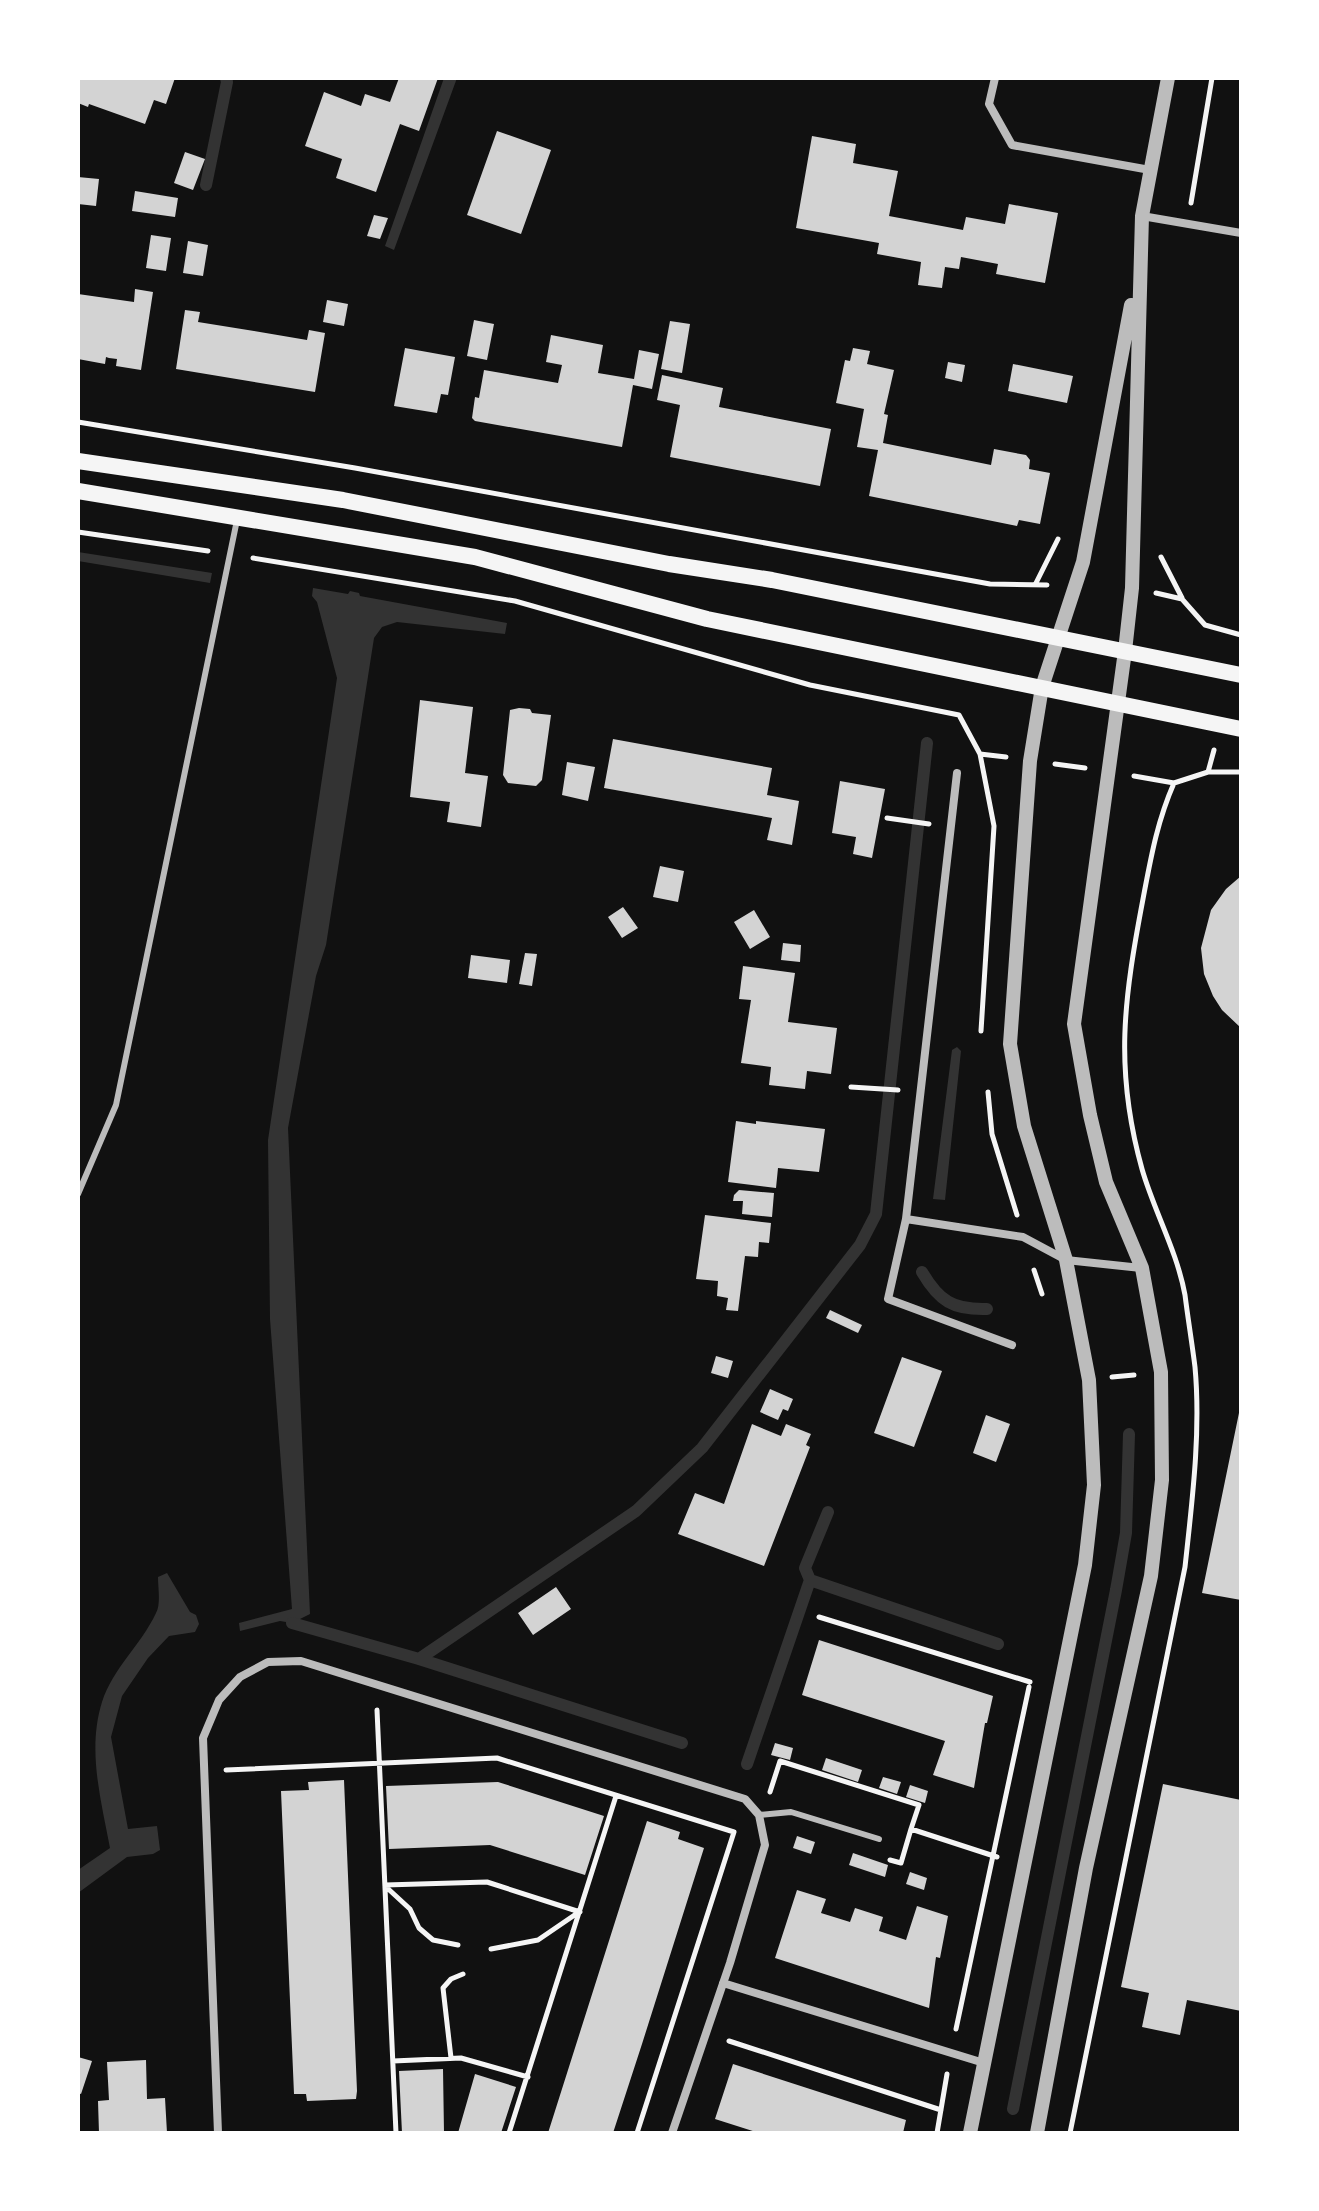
<svg xmlns="http://www.w3.org/2000/svg" width="1319" height="2211" font-family="Overpass,sans-serif">
  <style>
    .water { fill: #333 }
    .lines { fill: none; stroke-linecap: round; stroke-linejoin: round }
    .stream { stroke: #333; stroke-width: 12 }
    .building { fill: #d3d3d3 }
    .path { stroke: #f5f5f5; stroke-width: 5 }
    .service { stroke: #bcbcbc; stroke-width: 6 }
    .minor { stroke: #bcbcbc; stroke-width: 8 }
    .tertiary { stroke: #bcbcbc; stroke-width: 14 }
    .secondary { stroke: #f5f5f5; stroke-width: 16 }
  </style>
  <rect width="100%" height="100%" fill="#111"/>
  <path class="water" d="M444,78H457L394,250L385,246Z
    M78,552L212,573L210,583L78,561Z
    M313,588L348,594L350,591L359,593L360,596L507,623L505,634L397,622L382,627L374,638L326,945L316,976L288,1128L310,1614L292,1623L280,1621L240,1631L239,1623L292,1609L270,1319L268,1140L337,678L317,602L312,596Z
    M957,1047L961,1051L945,1200L933,1199L952,1050Z
    M167,1573L190,1612L196,1615L199,1624L195,1632L169,1636L148,1658L122,1696L111,1737L128,1829L157,1826L160,1850L153,1854L127,1857L78,1893V1870L110,1848C101,1800 87,1750 102,1702C113,1668 141,1645 156,1613C161,1604 158,1588 158,1577Z"/>
  <g class="lines">
    <path class="stream" d="M206,185L227,82L226,78
      M922,1272C939,1301 953,1310 987,1309
      M810,1580L805,1568L828,1512
      M292,1623L419,1659L682,1743
      M419,1659L636,1511L702,1448L860,1245L876,1214L927,743
      M747,1764L810,1580L998,1644
      M1013,2109L1116,1590L1126,1533L1129,1434"/>
  </g>
  <path class="building" d="M78,78H175L166,104L154,100L145,124L89,104L88,107L78,103Z
    M399,78H438L419,131L400,124L376,192L336,178L342,159L305,146L324,92L361,106L365,94L390,102Z
    M497,131L551,150L521,234L467,215Z
    M812,136L856,144L853,163L898,171L889,216L963,230L966,217L1005,224L1009,204L1058,213L1045,283L996,274L998,264L961,257L959,269L945,267L942,288L918,285L921,262L877,254L879,243L796,228Z
    M185,152L205,159L193,190L174,183Z
    M78,177L99,179L96,206L78,204Z
    M135,191L178,198L175,217L132,211Z
    M374,215L388,218L380,239L367,236Z
    M151,235L171,238L166,271L146,268Z
    M188,241L208,245L203,276L183,273Z
    M135,289L153,292L141,370L116,366L117,359L109,358L106,357L105,364L78,359V294L134,302Z
    M327,300L348,304L344,326L323,322Z
    M185,310L200,312L198,322L254,331L307,340L309,330L325,333L315,392L176,369Z
    M474,320L494,324L487,360L467,356Z
    M670,321L690,324L682,373L661,369Z
    M551,335L603,345L598,373L634,379L639,350L659,354L652,389L633,385L622,447L475,421L472,418L475,397L479,398L484,370L558,383L562,365L546,362Z
    M405,348L455,357L448,395L441,394L437,413L394,406Z
    M853,348L870,351L867,364L894,370L884,414L888,415L883,443L991,465L994,449L1026,455L1030,460L1029,469L1050,473L1040,524L1019,520L1017,526L869,496L878,450L857,447L864,409L836,403L845,360L850,361Z
    M948,362L965,365L962,382L945,378Z
    M1013,364L1073,376L1067,403L1008,391Z
    M662,375L723,388L719,407L831,429L820,486L670,457L680,405L657,400Z
    M420,700L473,707L465,773L488,776L481,827L447,822L450,802L410,797Z
    M519,708L530,709L532,713L551,715L542,780L536,786L508,783L503,775L510,710Z
    M613,739L772,768L767,795L799,801L792,845L767,840L772,818L604,788Z
    M567,762L595,767L588,801L562,795Z
    M840,781L885,789L872,858L853,854L856,837L832,833Z
    M660,866L684,871L678,902L653,897Z
    M1241,876V1028L1222,1010L1213,996L1204,974L1201,948L1211,910L1226,889Z
    M623,907L638,928L622,938L608,917Z
    M754,910L770,937L750,949L734,922Z
    M783,943L801,945L800,962L781,960Z
    M525,953L537,954L532,986L519,984Z
    M471,955L510,960L507,983L468,978Z
    M743,966L795,973L788,1022L837,1028L831,1074L807,1071L805,1089L769,1085L771,1067L741,1063L751,1000L739,999Z
    M736,1121L756,1124V1121L825,1129L819,1172L778,1168L776,1188L728,1182Z
    M739,1190L774,1193L772,1217L742,1214L743,1201H733L734,1195Z
    M705,1215L771,1223L769,1243L759,1242L758,1257L745,1256L738,1311L726,1310L728,1298L717,1296L718,1281L696,1279Z
    M830,1310L862,1325L858,1333L826,1318Z
    M716,1356L733,1361L728,1378L711,1373Z
    M902,1357L942,1371L914,1447L874,1433Z
    M770,1389L793,1399L788,1411L783,1409L778,1420L760,1412Z
    M1240,1408H1241V1600L1202,1593Z
    M986,1415L1010,1424L996,1462L973,1453Z
    M752,1424L781,1436L786,1424L811,1434L806,1445L810,1447L764,1566L678,1534L695,1493L724,1504Z
    M556,1587L571,1609L533,1635L518,1613Z
    M819,1640L993,1696L987,1723H985L974,1788L933,1775L945,1741L802,1695Z
    M775,1743L793,1748L790,1760L771,1755Z
    M826,1758L862,1770L858,1782L822,1770Z
    M883,1777L901,1782L897,1794L879,1788Z
    M344,1780L357,2091L356,2099L307,2101L306,2094H294L281,1791L309,1790L308,1782Z
    M498,1782L604,1816L585,1875L490,1845L389,1849L386,1786Z
    M1163,1784L1241,1800V2011L1187,2000L1180,2035L1142,2027L1149,1993L1121,1987Z
    M910,1785L928,1791L925,1803L906,1797Z
    M647,1821L680,1832L678,1839L704,1848L642,2044L613,2133H548Z
    M797,1836L815,1842L811,1854L793,1848Z
    M853,1853L888,1865L885,1877L849,1865Z
    M910,1872L927,1878L924,1890L906,1884Z
    M797,1890L826,1899L821,1913L850,1922L855,1908L883,1917L879,1931L906,1940L917,1906L948,1916L940,1958L936,1957L929,2008L775,1958Z
    M78,2057L92,2061L81,2094L78,2093Z
    M146,2060L147,2099L165,2098L167,2133H99L98,2101L109,2100L107,2062Z
    M733,2064L906,2120L903,2133H759L715,2119Z
    M443,2069L444,2133H402L399,2071Z
    M475,2074L516,2087L501,2133H458Z"/>
  <g class="lines">
    <path class="path" d="M1191,203L1212,78
      M78,422L355,468L990,584L1047,585
      M78,532L208,551
      M1161,557L1182,598
      M253,558L515,601L810,685L959,715L980,754L1006,757
      M1035,585L1058,539
      M1156,593L1182,599L1205,625L1241,635
      M980,754L994,826L981,1031
      M1055,764L1085,768
      M1208,772L1214,750
      M1134,776L1174,783L1208,772H1241
      M887,818L929,824
      M851,1087L898,1090
      M988,1092L992,1134L1017,1215
      M1034,1270L1042,1294
      M1112,1377L1134,1375
      M819,1617L1030,1682
      M377,1710L396,2133
      M226,1770L497,1758L734,1832L637,2133
      M770,1792L780,1761L919,1805L911,1829
      M890,1860L901,1863L911,1829L997,1857
      M385,1885L487,1882L580,1912
      M385,1886L410,1909L419,1928L433,1940L458,1945
      M491,1949L538,1940L579,1912
      M956,2029L1029,1687
      M729,2041L941,2110
      M451,2058L443,1988L451,1979L463,1974
      M393,2061L461,2058L528,2077
      M509,2133L616,1796
      M937,2133L947,2074
      M1070,2133L1185,1567C1192,1502 1201,1433 1195,1367C1192,1343 1188,1319 1185,1295C1177,1251 1154,1211 1142,1169C1114,1069 1124,999 1143,899C1151,857 1157,822 1174,783"/>
    <path class="service" d="M78,1194L116,1105L237,520
      M759,1815L791,1812L879,1839"/>
    <path class="minor" d="M995,78L989,104L1012,145L1150,170
      M1142,216L1241,233
      M957,773L906,1219L888,1299L1012,1345
      M906,1219L1023,1237L1066,1260L1141,1268
      M723,1983L984,2063
      M218,2133L203,1738L219,1700L240,1677L268,1662L301,1661L745,1799L759,1815L765,1845L730,1963L672,2133"/>
    <path class="tertiary" d="M970,2133L1085,1565L1094,1485L1089,1380L1066,1260L1024,1126L1010,1044L1030,761L1042,687L1083,562L1131,305
      M1037,2133L1086,1868L1151,1576L1162,1480L1161,1372L1142,1268L1106,1182L1090,1115L1074,1024L1125,651L1132,588L1142,216L1168,78"/>
    <path class="secondary" d="M78,461L343,500L669,564L772,580L1241,675
      M78,491L475,557L707,619L1241,729"/>
  </g>
  <rect width="1319" height="2211" fill="none" stroke="#ffffff" stroke-width="160"/>
</svg>
